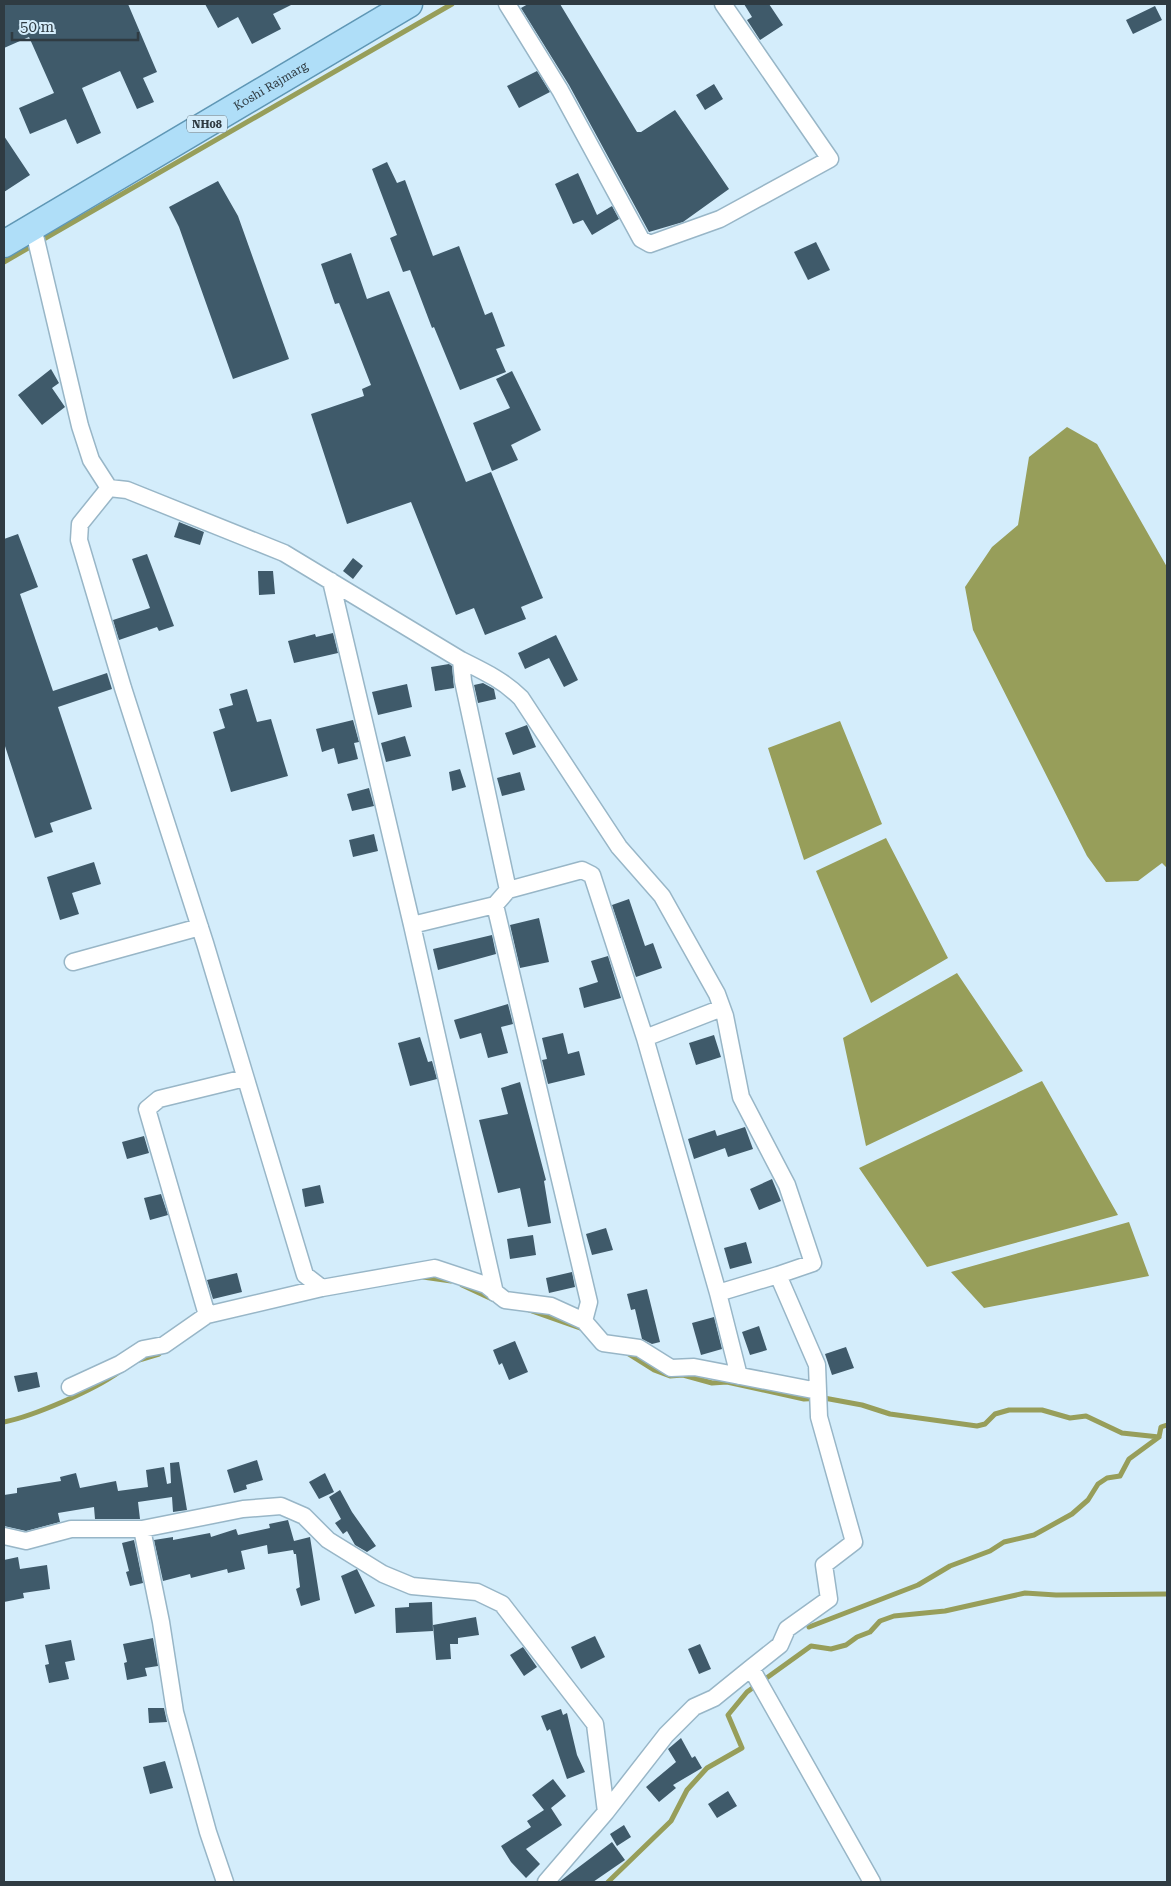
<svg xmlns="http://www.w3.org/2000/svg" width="1171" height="1886" font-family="'Roboto Serif',serif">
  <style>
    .water { fill: #979e5a }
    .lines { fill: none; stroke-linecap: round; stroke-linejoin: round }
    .stream { stroke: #979e5a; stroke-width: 5 }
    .building { fill: #3f5a6a }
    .minor-casing { stroke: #98b6c7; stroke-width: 19 }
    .primary-casing { stroke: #5f97b5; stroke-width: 29 }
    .minor { stroke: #fff; stroke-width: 16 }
    .primary { stroke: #afdef8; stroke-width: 26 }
    .labels { text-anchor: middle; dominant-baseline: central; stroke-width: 5; stroke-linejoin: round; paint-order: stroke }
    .shield { fill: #d4edfb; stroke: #60707a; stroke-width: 1 }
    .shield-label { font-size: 11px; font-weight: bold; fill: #2f3b42 }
    .street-label { font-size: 12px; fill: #2f3b42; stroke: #d4edfb }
  </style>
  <rect width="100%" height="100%" fill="#d4edfb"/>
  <path class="water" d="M1067,427L1097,444L1167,567V868L1162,863L1138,881L1106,882L1087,856L973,630L965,587L992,547L1018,525L1029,457Z
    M840,721L882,824L804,860L768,748Z
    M886,838L948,958L871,1003L816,871Z
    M957,973L1023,1071L866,1146L843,1038Z
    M1042,1081L1118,1215L927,1267L859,1168Z
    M1129,1222L1149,1276L984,1308L951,1272Z"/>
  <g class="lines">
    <path class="stream" d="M4,262L452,4
      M423,1277L451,1281
      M462,1285L492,1299
      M529,1310L580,1328
      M627,1353L654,1370L670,1376L683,1375L712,1383L727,1382L804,1399L824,1398L862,1405L890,1414L977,1426L985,1424L995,1414L1009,1410H1042L1070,1418L1086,1416L1122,1433L1159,1437L1161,1427L1167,1425
      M139,1360L159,1354
      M4,1422C34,1416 94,1390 119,1372
      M809,1627L918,1585L950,1566L990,1551L1004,1542L1034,1535L1072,1514L1088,1500L1098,1484L1107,1478L1120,1476L1129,1459L1159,1437
      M608,1882L671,1821L687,1790L707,1768L742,1748L728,1715L747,1692L811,1646L831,1649L846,1645L857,1637L870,1632L880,1621L894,1616L945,1611L1025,1593L1056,1595L1167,1594"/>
  </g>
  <path class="building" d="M4,4H128L157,72L143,78L154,102L137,109L120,71L82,88L101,133L77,144L66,119L30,134L19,108L54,93L29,37L4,48Z
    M205,4H293L273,14L281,29L252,44L238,17L218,28Z
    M528,4H560L637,132H641L675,110L729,189L683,222L649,232L569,85L521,8Z
    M744,4H769L783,25L760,40L747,20L752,17Z
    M1155,6L1162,20L1133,34L1126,20Z
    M537,71L550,92L519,108L507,86Z
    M714,84L723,99L705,110L696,95Z
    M4,136L30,175L4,192Z
    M387,162L397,183L405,180L433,256L459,246L485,315L492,312L505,346L496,349L506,372L460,390L434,327L432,328L410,270L403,272L390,238L397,235L372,169Z
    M578,173L597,215L612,206L619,219L592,235L583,220L573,224L555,184Z
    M218,181L238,216L289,359L233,379L179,227L169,207Z
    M816,242L830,270L808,280L794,252Z
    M351,253L367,299L389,291L466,482L491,472L543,598L521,607L526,619L485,635L474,608L456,615L411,502L347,524L311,414L364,396L362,389L371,385L339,303L335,304L321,264Z
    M51,369L59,383L52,388L65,407L42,425L18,395Z
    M512,371L541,430L511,445L518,460L492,471L473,423L510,408L496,379Z
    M179,522L204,532L200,545L174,537Z
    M18,534L38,587L20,594L53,691L107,673L112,689L58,707L92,809L50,823L53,832L35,838L4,743V539Z
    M147,554L174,626L159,631L157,627L119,640L113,620L150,608L132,559Z
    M353,558L363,566L353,579L343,571Z
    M258,571H273L275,594L259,595Z
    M333,633L338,653L294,663L288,641L315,634L316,637Z
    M556,635L578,680L564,687L549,658L525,669L518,653Z
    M449,664L452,666L454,688L435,691L431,667Z
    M483,683L494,689L496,699L478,703L474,685Z
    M407,684L412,707L378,715L372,692Z
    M247,689L257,722L271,719L288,776L231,792L213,732L225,728L219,709L233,705L230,694Z
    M353,720L359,742L354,743L358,759L338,764L334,748L322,752L316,729Z
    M527,725L536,747L513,755L505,733Z
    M405,736L411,756L386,762L381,743Z
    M460,769L466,787L452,791L449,772Z
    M520,772L525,790L502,796L497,778Z
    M369,788L374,806L352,811L347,794Z
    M374,834L378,851L353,857L349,840Z
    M94,862L101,884L72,893L79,914L60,920L47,877Z
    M629,899L645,946L653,943L662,968L636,977L612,905Z
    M539,918L549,962L520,968L510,925Z
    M492,935L496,954L438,970L433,949Z
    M608,956L621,998L584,1008L579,988L598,982L591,961Z
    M508,1004L513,1024L501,1027L508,1053L488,1058L481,1033L460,1039L454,1020Z
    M563,1033L568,1054L579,1051L585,1075L548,1084L542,1060L547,1059L542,1038Z
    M714,1035L721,1057L696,1065L689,1043Z
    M420,1037L428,1062L432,1061L437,1079L410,1086L398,1043Z
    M520,1082L546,1180L544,1181L551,1223L528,1227L520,1188L498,1193L479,1120L508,1114L501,1088Z
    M745,1127L753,1149L728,1157L725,1148L694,1159L688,1139L715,1130L717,1136Z
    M144,1136L149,1153L127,1159L122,1142Z
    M772,1179L781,1201L759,1210L750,1189Z
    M320,1185L324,1203L305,1207L302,1189Z
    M161,1194L168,1215L150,1220L144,1198Z
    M606,1228L613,1250L592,1255L586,1234Z
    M533,1235L536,1255L510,1259L507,1239Z
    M746,1242L752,1263L730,1269L724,1248Z
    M572,1272L575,1287L549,1293L546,1278Z
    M237,1273L242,1292L213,1299L207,1280Z
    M647,1289L660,1342L652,1344L642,1339L635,1309L631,1310L627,1294Z
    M714,1317L722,1349L701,1355L692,1323Z
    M759,1326L767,1350L750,1355L742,1332Z
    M515,1341L528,1372L509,1380L502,1363L499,1365L493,1350Z
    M846,1347L854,1368L832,1375L825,1354Z
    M37,1372L40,1387L18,1392L14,1376Z
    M257,1460L263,1480L246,1485L247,1489L234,1493L227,1470Z
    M179,1462L187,1510L173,1512L172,1497L138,1502L140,1519H95L94,1507L58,1513L60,1522L26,1531L4,1526V1495L17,1493V1488L61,1481L60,1477L76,1473L80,1488L116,1481L118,1491L148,1487L146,1470L164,1467L167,1484L171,1483L170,1463Z
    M325,1473L334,1492L319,1499L309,1482Z
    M340,1490L352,1512L376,1546L367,1552L355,1545L347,1531L343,1534L335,1523L341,1519L329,1497Z
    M288,1520L294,1541L310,1537L320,1600L301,1606L296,1589L300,1587L296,1554H294L293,1550L268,1554L267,1545L241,1551L245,1569L228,1573L227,1569L191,1578L190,1574L163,1581L154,1540L173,1537V1540L210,1533L211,1537L236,1529L238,1535L270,1528L269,1524Z
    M134,1540L143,1583L130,1586L126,1572L129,1571L122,1543Z
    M18,1557L20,1569L47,1565L50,1589L23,1593L24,1598L4,1602V1560Z
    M357,1569L375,1606L355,1614L341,1576Z
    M432,1602L433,1631L396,1633L395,1608L409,1607V1603Z
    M476,1617L479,1635L458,1638V1644H450L451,1659L436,1660L433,1625Z
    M595,1636L605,1657L581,1669L571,1647Z
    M153,1638L158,1666L145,1668L147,1676L127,1680L124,1663L127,1662L123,1644Z
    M71,1640L75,1660L65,1662L69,1679L49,1683L45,1665L49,1664L45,1645Z
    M700,1644L711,1669L699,1674L688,1649Z
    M523,1647L537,1667L524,1676L510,1655Z
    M148,1708H164L167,1722L149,1723Z
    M561,1709L563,1715L567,1713L577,1755L585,1772L567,1779L550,1729L547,1731L541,1716Z
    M681,1738L692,1758L695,1756L702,1768L673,1785L676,1788L659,1802L646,1787L676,1762L668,1749Z
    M165,1761L173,1788L150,1794L143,1767Z
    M553,1779L566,1796L551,1808L562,1825L526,1849L540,1864L526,1878L511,1862L501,1846L531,1827L527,1821L544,1810L532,1795Z
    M728,1791L737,1806L717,1818L708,1804Z
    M624,1825L631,1837L617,1846L610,1834Z
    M612,1842L625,1860L593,1882H559Z"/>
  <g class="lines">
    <defs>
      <path id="minor" d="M507,4L560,90L641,239L650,244L720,219L830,159L723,4
        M33,227L80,426L91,460L109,488L127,490L284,553L461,660C483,671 503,680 521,698L619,847L662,896L717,994L725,1016L741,1097L787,1185L813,1263L778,1275L817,1365L819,1417L854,1542L824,1565L829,1599L787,1629L780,1645L751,1668L714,1698L694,1707L666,1735L606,1812
        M109,488L80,524L79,540L123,688L205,943L305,1275L322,1288L435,1268L486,1285L505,1300L551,1306L584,1321L603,1343L639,1348L671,1368L694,1367L818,1391
        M331,581L412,925
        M461,660L463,681L508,890L495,905L589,1302L584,1321
        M508,890L582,870L592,875L645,1038L722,1008
        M495,905L412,925L495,1293
        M73,962L200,927
        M645,1038L718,1293L778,1275
        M245,1078L159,1099L147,1109L207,1315L322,1288
        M718,1293L739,1376
        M70,1387L120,1364L143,1349L164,1345L207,1315
        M142,1529L161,1622L175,1712L208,1832L225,1882
        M4,1536L26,1541L71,1529H142L243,1509L281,1506L304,1516L328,1540L383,1574L412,1586L477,1592L502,1604L595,1724L606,1812L546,1882
        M751,1668L872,1882"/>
      <g id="primary">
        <path id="s1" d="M4,244L409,4"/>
      </g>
    </defs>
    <use href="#minor" class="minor-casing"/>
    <use href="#primary" class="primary-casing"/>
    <use href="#minor" class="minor"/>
    <use href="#primary" class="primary"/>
  </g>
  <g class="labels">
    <rect class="shield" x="187" y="115.5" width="40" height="17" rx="4"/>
    <g class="shield-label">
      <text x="207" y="124">NH08</text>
    </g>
    <g class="street-label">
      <text stroke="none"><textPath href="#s1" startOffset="310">Koshi Rajmarg</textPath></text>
    </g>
  </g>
  <rect width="1171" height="1886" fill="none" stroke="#2f3b42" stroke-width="10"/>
  <path d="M12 32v8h126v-8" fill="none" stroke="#2f3b42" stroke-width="2.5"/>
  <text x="20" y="32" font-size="15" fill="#2f3b42" stroke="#d4edfb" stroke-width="4" paint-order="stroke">50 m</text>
</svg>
